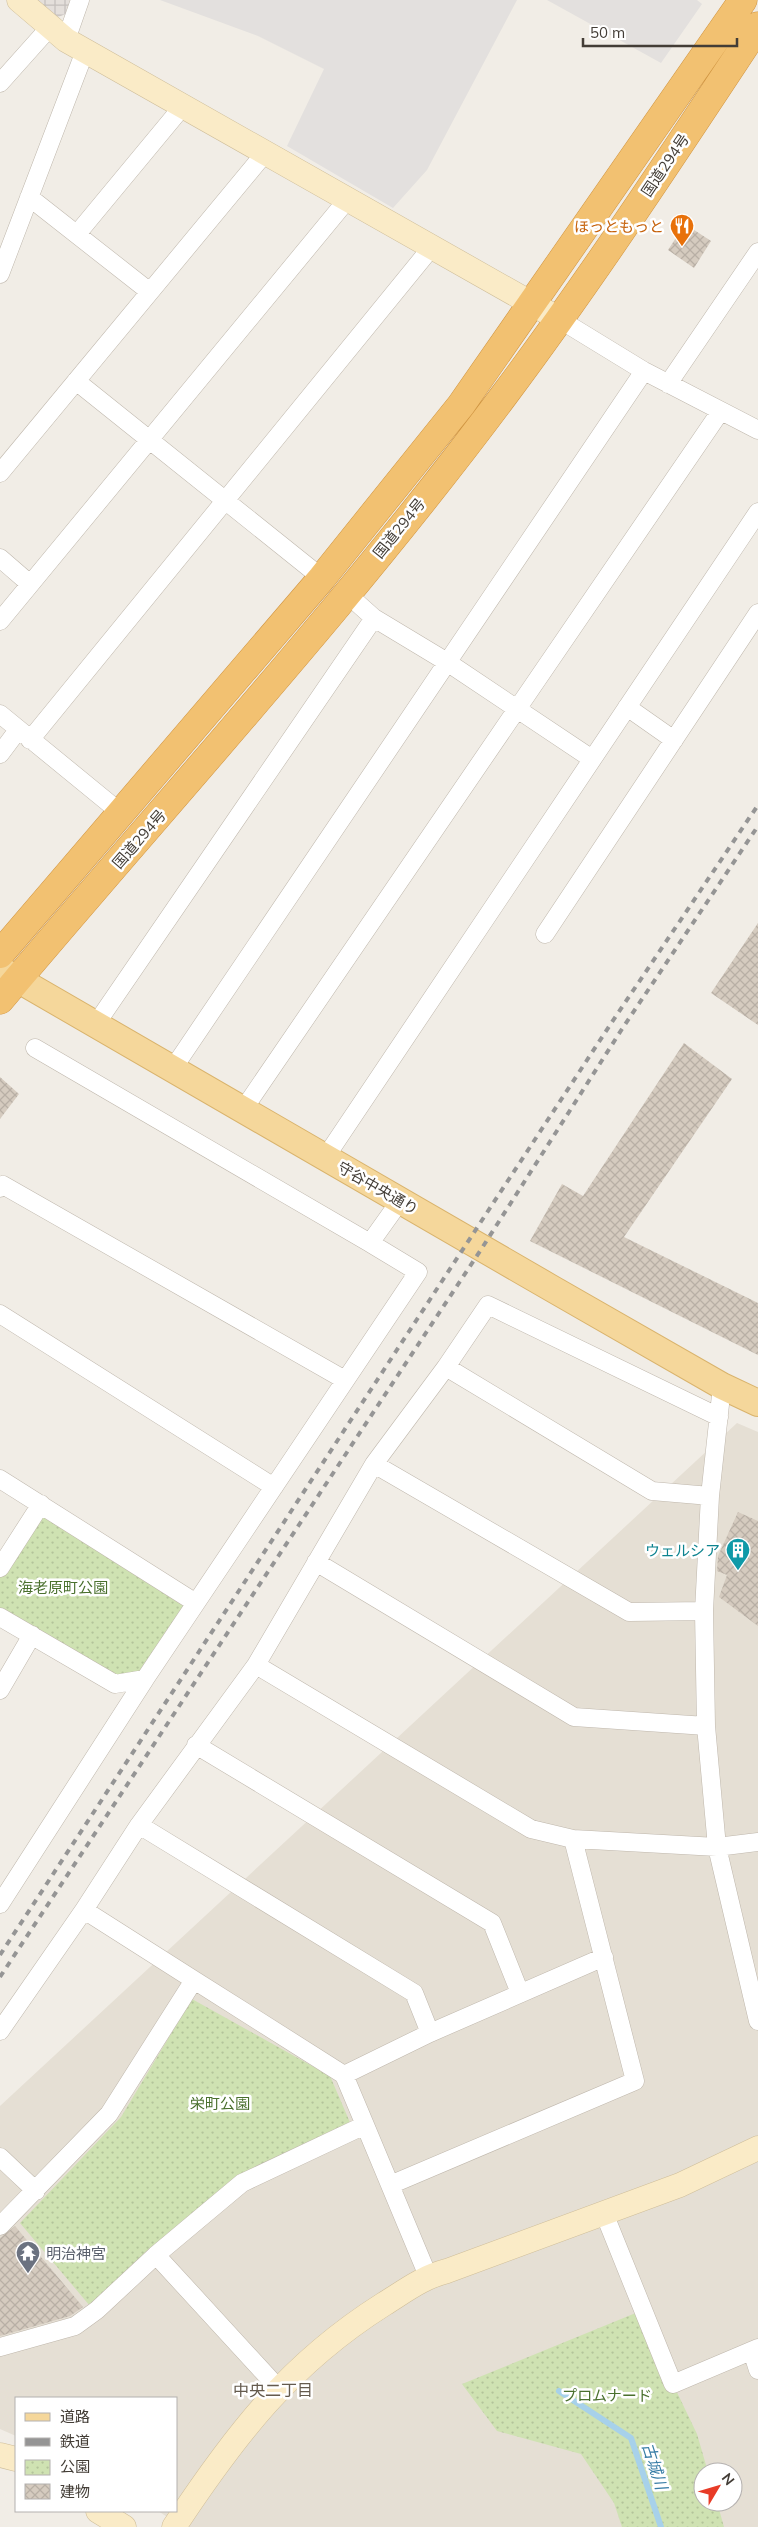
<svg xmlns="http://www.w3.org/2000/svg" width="758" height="2527" font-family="Mulish,'Noto Sans JP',sans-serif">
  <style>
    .residential { fill: #e5dfd4; fill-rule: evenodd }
    .industrial { fill: url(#industrial-grid) }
    .park { fill: url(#park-dots) }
    .parking { fill: #e3e0de }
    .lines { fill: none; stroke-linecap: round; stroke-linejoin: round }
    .stream { stroke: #a7d1ea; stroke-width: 6 }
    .building { fill: url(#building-cross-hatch) }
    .street-casing { stroke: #bfb7ac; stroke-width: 19 }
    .secondary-casing { stroke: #cebd99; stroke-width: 25 }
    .primary-casing { stroke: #d9b36c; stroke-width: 28 }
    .highway-casing { stroke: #d09542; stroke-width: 29 }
    .street { stroke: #fff; stroke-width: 18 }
    .secondary { stroke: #faebc7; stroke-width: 24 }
    .primary { stroke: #f5d79b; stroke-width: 26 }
    .highway { stroke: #f2c171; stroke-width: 28 }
    .rail { stroke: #959595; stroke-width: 4; stroke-dasharray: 6 6; stroke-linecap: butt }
    .labels { text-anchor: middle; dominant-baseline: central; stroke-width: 5; stroke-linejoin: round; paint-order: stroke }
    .street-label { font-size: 15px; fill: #433d36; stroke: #fff }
    .food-label { font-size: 15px; fill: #c56008; stroke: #fff; text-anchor: end }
    .culture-label { font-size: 15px; fill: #0d838f; stroke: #fff; text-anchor: end }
    .park-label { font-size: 15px; fill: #4a702e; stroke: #fff }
    .worship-label { font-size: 15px; fill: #5b616d; stroke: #fff; text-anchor: start }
    .neighbourhood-label { font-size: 16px; fill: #655b4e; stroke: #fff }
    .water-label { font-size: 16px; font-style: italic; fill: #387da6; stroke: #fff }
  </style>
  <defs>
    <pattern id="industrial-grid" width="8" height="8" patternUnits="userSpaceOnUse" patternTransform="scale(1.25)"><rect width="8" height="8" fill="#e4dfdb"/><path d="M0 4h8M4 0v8" fill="none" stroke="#c5c0bd"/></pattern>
    <pattern id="park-dots" width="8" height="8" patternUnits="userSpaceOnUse" patternTransform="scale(1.25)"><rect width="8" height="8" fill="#cfe2b2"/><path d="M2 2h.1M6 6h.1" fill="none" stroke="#b3c39a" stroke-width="1.8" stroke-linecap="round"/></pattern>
    <pattern id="building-cross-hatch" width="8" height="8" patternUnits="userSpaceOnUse" patternTransform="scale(1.25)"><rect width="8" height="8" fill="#d5cbbf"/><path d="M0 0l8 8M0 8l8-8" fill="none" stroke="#b8afa5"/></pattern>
  </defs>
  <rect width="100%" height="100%" fill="#f1ede6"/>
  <path class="residential" d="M737,1423L758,1432V2527H183L158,2511H176V2398H16V2436L0,2429V2106ZM703,2472H733V2502H703Z"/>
  <path class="industrial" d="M34,0H72L68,13L56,18Z"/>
  <path class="park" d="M41,1504L196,1603L145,1679L115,1684L0,1617V1568Z
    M192,1999L330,2076L352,2127L238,2181L90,2306L20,2223L121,2117Z
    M643,2310L673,2384L697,2434L708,2472H703V2502H717L724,2527H622L614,2503L581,2454L497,2431L462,2384Z"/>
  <path class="parking" d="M160,0H517L427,170L393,208L287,146L324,69L258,36Z
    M547,0H697L702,4L661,63Z"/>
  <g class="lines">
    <path class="stream" d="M559,2391L631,2438L661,2527"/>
  </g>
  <path class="building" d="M685,224L711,241L694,268L668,250Z
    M758,923V1025L711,993Z
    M684,1043L732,1079L624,1237L758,1303V1355L530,1241L562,1184L583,1196Z
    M0,1077L19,1094L0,1119Z
    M738,1512L758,1521V1626L719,1597L727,1575L717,1571L718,1556Z
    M15,2226L83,2307L70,2316L0,2336V2238Z"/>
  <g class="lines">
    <defs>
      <path id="street" d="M66,40L80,0
        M0,83L50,27
        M29,197L150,292
        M77,234L183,106
        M0,274L85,51
        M559,319L644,371L758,430
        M76,381L322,578
        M668,384L758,252
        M0,473L265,153
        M0,558L30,584
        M346,593L374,618L447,662L592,759
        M0,621L347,200
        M627,707L674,740
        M0,714L121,813
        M30,740L431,248
        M0,754L18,730
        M545,934L758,613
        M96,1024L374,618
        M35,1048L370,1243
        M172,1070L644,371
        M243,1110L720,412
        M325,1158L758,512
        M0,1188L3,1185L345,1380
        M0,1314L274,1487
        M446,1367L652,1491L710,1496
        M722,1386L710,1496L704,1611L706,1726L717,1847L758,2021
        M374,1464L629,1612L704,1611
        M0,1479L196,1603
        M316,1562L574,1717L706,1726
        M0,1568L41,1504
        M0,1617L115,1684L145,1679L418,1272L370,1243L400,1201
        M256,1665L531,1829L573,1839L717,1847L758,1842
        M0,1690L32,1635
        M196,1745L492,1923L520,1993
        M139,1825L414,1993L430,2033
        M0,1904L145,1679
        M0,2031L84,1910
        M344,2075L430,2033L604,1957
        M365,2125L428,2276
        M0,2157L36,2191
        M390,2185L635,2081L573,1839
        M604,2213L673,2384L758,2348
        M0,2226L109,2114L194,1980L84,1910L139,1825L256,1665L374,1464L446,1367L488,1305L719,1417
        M156,2255L279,2389
        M0,2347L75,2326L97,2310L156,2255L242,2183L365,2125L344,2075L194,1980
        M752,2351L758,2370"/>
      <path id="secondary" d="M19,0L66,40L559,319
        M0,2455L16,2459
        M98,2511L124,2527
        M174,2527C235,2435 289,2364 384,2304C405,2291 423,2277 447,2271L680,2185L758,2148"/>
      <path id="primary" d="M0,969L551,1288L722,1386L758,1403"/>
      <path id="highway" d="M0,954L322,578L461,405L743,0
        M0,1000C169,799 348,605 505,394C594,275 676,150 758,26"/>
    </defs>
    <use href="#street" class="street-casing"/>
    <use href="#secondary" class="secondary-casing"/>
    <use href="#primary" class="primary-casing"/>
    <use href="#highway" class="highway-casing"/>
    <use href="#street" class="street"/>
    <use href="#secondary" class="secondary"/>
    <use href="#primary" class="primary"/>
    <use href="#highway" class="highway"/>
    <path class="rail" d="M0,1955L612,1022L758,805
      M0,1977L482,1248L622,1029L758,826"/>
  </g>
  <defs>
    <symbol id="restaurant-pin" viewBox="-11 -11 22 30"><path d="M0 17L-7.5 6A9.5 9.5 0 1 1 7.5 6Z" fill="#e8710a" stroke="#fff"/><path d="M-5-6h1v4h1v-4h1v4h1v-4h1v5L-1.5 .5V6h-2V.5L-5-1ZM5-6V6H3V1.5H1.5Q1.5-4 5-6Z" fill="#fff"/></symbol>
    <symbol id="building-pin" viewBox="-11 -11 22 30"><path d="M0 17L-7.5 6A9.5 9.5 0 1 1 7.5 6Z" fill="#0f9aa8" stroke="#fff"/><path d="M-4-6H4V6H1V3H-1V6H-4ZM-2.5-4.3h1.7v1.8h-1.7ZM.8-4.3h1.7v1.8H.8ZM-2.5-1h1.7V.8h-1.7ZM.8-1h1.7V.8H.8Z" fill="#fff"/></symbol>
    <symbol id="temple-pin" viewBox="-11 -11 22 30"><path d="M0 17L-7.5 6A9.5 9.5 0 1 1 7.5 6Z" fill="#6b7280" stroke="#fff"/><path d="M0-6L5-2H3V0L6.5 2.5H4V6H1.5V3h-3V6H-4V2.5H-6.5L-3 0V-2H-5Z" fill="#fff"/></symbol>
  </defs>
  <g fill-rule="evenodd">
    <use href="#restaurant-pin" x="668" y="212" width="28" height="38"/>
    <use href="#building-pin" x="724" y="1536" width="28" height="38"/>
    <use href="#temple-pin" x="14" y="2239" width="28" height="38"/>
  </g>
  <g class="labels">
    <g class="street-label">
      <text transform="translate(665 165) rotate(-56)">国道294号</text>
      <text transform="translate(399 528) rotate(-51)">国道294号</text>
      <text transform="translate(139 839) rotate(-49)">国道294号</text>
      <text transform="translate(378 1188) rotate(30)">守谷中央通り</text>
    </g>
    <g class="food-label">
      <text x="664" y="226">ほっともっと</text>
    </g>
    <g class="culture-label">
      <text x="720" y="1550">ウェルシア</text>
    </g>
    <g class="park-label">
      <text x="63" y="1587">海老原町公園</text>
      <text x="220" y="2103">栄町公園</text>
      <text x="607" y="2395">プロムナード</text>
    </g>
    <g class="worship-label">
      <text x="46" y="2253">明治神宮</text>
    </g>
    <g class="neighbourhood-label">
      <text x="273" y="2390">中央二丁目</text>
    </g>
    <g class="water-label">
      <text transform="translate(655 2466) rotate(72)">古城川</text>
    </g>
  </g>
  <rect x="15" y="2397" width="162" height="115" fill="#ffffff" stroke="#b4b1af"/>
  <rect x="25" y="2413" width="25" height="8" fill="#f5d79b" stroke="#b4b1af"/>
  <text x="60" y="2422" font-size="15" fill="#433d36">道路</text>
  <rect x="25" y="2438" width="25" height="8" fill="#959595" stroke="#b4b1af"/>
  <text x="60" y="2447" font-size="15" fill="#433d36">鉄道</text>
  <rect x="25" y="2460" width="25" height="15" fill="url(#park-dots)" stroke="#b4b1af"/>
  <text x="60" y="2472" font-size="15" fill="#433d36">公園</text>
  <rect x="25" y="2484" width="25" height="15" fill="url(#building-cross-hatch)" stroke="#b4b1af"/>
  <text x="60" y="2497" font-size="15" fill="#433d36">建物</text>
  <g transform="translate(718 2487) rotate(52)"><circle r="24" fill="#ffffff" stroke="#b4b1af"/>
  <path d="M0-4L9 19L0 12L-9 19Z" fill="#e83b27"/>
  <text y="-8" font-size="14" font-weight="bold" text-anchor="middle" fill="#433d36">N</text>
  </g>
  <path d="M583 38v8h154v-8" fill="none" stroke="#433d36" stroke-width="2.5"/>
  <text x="590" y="38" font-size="15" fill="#433d36" stroke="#ffffff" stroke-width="4" paint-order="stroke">50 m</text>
</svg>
